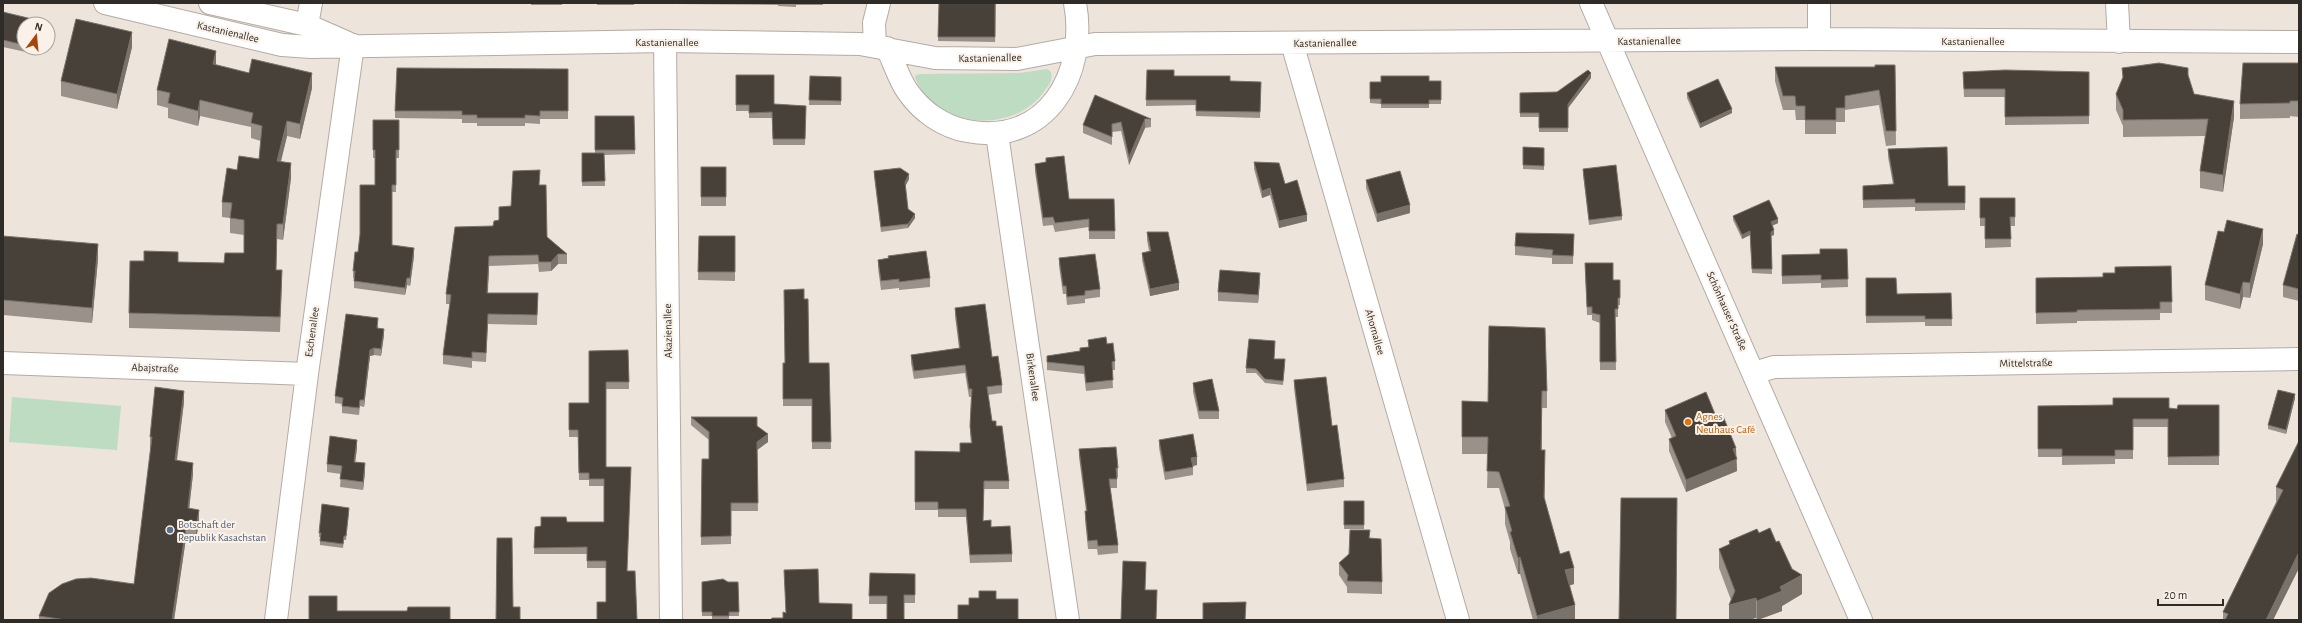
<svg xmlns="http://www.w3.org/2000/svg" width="2302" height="623" font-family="'Alegreya Sans',sans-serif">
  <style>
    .green { fill: #bddcc1 }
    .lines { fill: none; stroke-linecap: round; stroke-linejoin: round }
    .minor-casing { stroke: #b4aba3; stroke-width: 24 }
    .minor { stroke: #fff; stroke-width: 22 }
    .wall { fill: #9a928a }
    .shaded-wall { fill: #79726a }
    .building { fill: #474139; stroke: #79726a }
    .food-dot { fill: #e8710a; stroke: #faf1e8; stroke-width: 1.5 }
    .service-dot { fill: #5c6f8a; stroke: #faf1e8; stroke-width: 1.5 }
    .labels { text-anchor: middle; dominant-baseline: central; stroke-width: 4; stroke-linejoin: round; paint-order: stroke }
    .street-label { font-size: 11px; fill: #2f2c28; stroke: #faf1e8 }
    .food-label { font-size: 11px; fill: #c56008; stroke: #faf1e8; text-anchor: start }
    .service-label { font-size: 11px; fill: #4e5e75; stroke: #faf1e8; text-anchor: start }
  </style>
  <rect width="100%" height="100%" fill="#ede4db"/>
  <path class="green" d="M1047,69L1051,72C1053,81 1048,86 1043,93C1011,135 936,128 915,78L916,75L920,74L1020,73Z
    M12,397L121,406L117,450L9,442Z"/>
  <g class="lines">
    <defs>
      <path id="minor" d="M105,3L282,45L311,47L665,41L860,44L935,58L1017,59L1095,44L1819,39L2299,42
        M210,3L307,25L348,43
        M1591,3L1861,620
        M2117,3L2119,42
        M307,25L311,3
        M1819,39V3
        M665,41L671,620
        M1292,43L1458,620
        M875,46L874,23L879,3
        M887,48C894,62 899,80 908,92C922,112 944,127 967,131C1047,147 1088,73 1075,3
        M997,134L1068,620
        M3,363L307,374
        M1754,373L1774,367L2299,359
        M276,620L307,374L353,45"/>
    </defs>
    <use href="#minor" class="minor-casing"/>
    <use href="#minor" class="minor"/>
  </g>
  <path class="wall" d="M531,3H562V5H531Z
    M597,3H634V5H597Z
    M676,3H823V5H796V7L778,6V5L676,4Z
    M939,3H996L995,42L938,41Z
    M1201,3H1246V4H1201Z
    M1352,3H1488L1352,4Z
    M1849,3H2071V4Z
    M3,12L32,24H24V48H27L26,52L3,47Z
    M132,47L117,109L61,96V81Z
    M2299,63V117L2290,116V118L2240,119V104Z
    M216,65L312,88L300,139L287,136L281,162L291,178L283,240L277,239L276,270L282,285L280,332L129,328V313L178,262L224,263L244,253V235L230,233V218L222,217V202L237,170L259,159L261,141L251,138V127L200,116L198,126L168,118V108L157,105V90Z
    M1895,65L1896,145L1886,146L1879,105L1845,110V122H1836V134H1805V120H1796L1795,110H1783L1775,81V67H1875Z
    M568,69V119H540V124L525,123V126H477V123H462V119L395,118V111Z
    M1147,70L1174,76L1230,81L1261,82L1260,118L1196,116V105L1146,106Z
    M1963,72H2089V124L2005,125V97H1964Z
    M736,75L774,104L806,106L805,145H773L772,118H749V111H736Z
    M2188,75L2194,94L2234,117L2223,192L2200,188V171L2205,136L2123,137V126L2116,110V94Z
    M810,76L841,77V105H809Z
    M1591,78L1568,108V132H1539V117H1520V93L1557,92Z
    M1441,81V104H1429V108H1381V104L1370,103V82Z
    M1687,93L1732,113L1700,128L1687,98Z
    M595,116H634L635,154L604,155L605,186H582V153H595Z
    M1151,119V127L1145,128L1129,165L1121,131L1112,132V145L1083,133V125Z
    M373,120H399V158H396V192H392V245L414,256L410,286L407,285L405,295L354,288V278H353V271L358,252L375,185V158H373Z
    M1523,147L1544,148V170L1523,169Z
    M1888,149L1948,186H1965V210L1915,211V207L1863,208V186L1893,184L1888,157Z
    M1046,158L1069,199H1114L1115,239H1089V227L1055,232L1053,225L1043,226L1035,172V164L1046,162Z
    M1254,162L1285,184L1307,221L1279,228L1270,195L1262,198L1254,169Z
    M701,167H726V206H701Z
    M1583,169L1622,216V220L1589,225L1583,174Z
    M874,171L909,179L905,186L908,209L915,218L908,228L881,232L874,176Z
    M1366,180L1410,213L1377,222L1366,188Z
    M540,185L547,237L567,254V264H558L551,271L539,272L538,264L489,266L488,293H538L537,325L488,324L486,362L472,361V368L443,364V355L450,304H446V294L493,226Z
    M1980,198H2015V226H2010L2011,247L1985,248V226H1980Z
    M1733,216L1778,223L1772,226L1774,235L1771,236L1772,274L1752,273L1750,235L1742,239L1733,220Z
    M1147,232L1179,290L1150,296L1142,260V253L1149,251L1147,240Z
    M2224,232L2263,244L2250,298L2243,297L2240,309L2205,300V285Z
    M1574,234L1573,264H1552V258L1515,255V246Z
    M2299,235V301L2283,297V285Z
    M3,236L98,259L92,323L3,315Z
    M699,236H735V281L698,280Z
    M1847,249L1848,287L1821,288V283L1782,284V255L1820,254Z
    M888,256L930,278V287L899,290V288L881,290L878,268V260L888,259Z
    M1059,258L1100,289V297L1085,299V303L1067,305L1066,294H1063L1059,266Z
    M1585,263L1613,280H1620V305H1618V317H1615L1616,370H1600V323L1592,320V315H1587Z
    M2171,266L2172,313H2160V320L2077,321V323L2036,324V278L2103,277L2115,273Z
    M1866,278L1897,294L1951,293L1952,326H1925V322L1866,323Z
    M1260,281L1258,303L1218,301V292Z
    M804,299L809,363H829L831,449H812V406H783V363H785Z
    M955,308L992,357L1002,385V393L988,395L992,421L996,426L1009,481V489H984L983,521L991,527L1012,554V562L970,563L966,517H938V510H915V451L960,452L971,443L970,434V426L971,397H969L965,373L914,379L911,363V355L959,348L955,316Z
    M378,325V328L384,335L381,356L374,355L370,356L364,407L360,406L359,415L342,413V404L335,403V396Z
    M1489,326L1547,391V408H1542V450L1545,466L1544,499L1560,554L1574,584L1570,585L1575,620H1533L1520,574H1518L1510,549V542L1505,524V509L1499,488H1487L1488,454H1462V401L1488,402Z
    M1088,340L1107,344L1115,361V370H1112L1113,388L1086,391L1084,374L1047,370V356L1080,351L1088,347Z
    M1275,345L1274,359L1285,364L1283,385L1265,383L1256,373H1246V368Z
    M628,350L629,389H606V602V568H587V554H534L535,527L541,526L567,522H604V486H589V480H579L578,437H569V403H589Z
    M1294,380L1332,426L1344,479V487L1307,491L1294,388Z
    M1193,383L1219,411V419H1199L1193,392Z
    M2295,398L2286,434L2268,429V425Z
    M184,402L177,461L193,474L189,508L199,521L196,540L186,538L174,620H39V616L134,584L151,449H150V437Z
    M2219,405V465H2168V427H2133V459H2115V464L2062,465V457H2038V406L2169,408L2177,409Z
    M1665,410L1717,419L1736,457L1737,471L1686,492L1669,451V439L1672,438L1665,422Z
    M691,417L757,426L768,442L757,450L758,511H731V544L701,545L702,459H709V440L691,425Z
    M1159,440L1197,465L1193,466V475L1165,480L1159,448Z
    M2299,441V568L2273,620H2223V612L2276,502V487Z
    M357,448L355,462L365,472L363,490L340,487L341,474L327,472V464Z
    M1079,449L1118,468V477H1117V488H1110L1118,545V553L1098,555L1097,549H1088L1085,520V511H1086L1079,457Z
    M1344,501H1364V529H1344Z
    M349,512L346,540H344L343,548L320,545V537H319V533Z
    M1759,533L1802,594L1782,606V611L1758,620H1757L1756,618L1747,620H1729L1731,600L1719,568V549L1729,545V541Z
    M1370,538L1382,582V594L1347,593V587L1339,575V563Z
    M870,573L915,574V603H904L887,604H869Z
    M702,582H738L739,616H729V620H712V616H702Z"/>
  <path class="shaded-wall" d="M132,32V47L117,109V94Z
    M216,51V66L213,64Z
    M312,73V88L300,139V124Z
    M1591,73V78L1568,108V104Z
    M200,100V116L198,126V111Z
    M2234,101V117L2223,192V175Z
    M1732,109V113L1700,128V124Z
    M1145,119V128L1129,165V157Z
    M287,121V136L277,176V161Z
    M291,163V178L283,240V224Z
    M909,174V179L905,187V182Z
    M1270,188V195L1262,198V191Z
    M1410,205V213L1377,222V214Z
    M915,214V218L908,228V224Z
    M1307,215V221L1279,228V221Z
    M1778,219V223L1771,226V222Z
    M2263,229V244L2250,298V283Z
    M1774,230V235L1771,236V232Z
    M1750,231V235L1742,239V235Z
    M98,244V259L92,323V308Z
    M414,248V256L410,286V278Z
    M558,254V264L551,271V262Z
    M489,256V266L487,302V293Z
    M1260,273V281L1258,303V295Z
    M407,278V285L405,295V288Z
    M2243,282V297L2240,309V294Z
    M1179,283V290L1150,296V289Z
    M384,329V335L381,356V349Z
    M374,348V355L370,356L364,407V400L370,350Z
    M184,391V402L175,472V460Z
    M2295,394V398L2286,434V430Z
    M768,434V442L757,450V442Z
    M357,440V448L354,471V462Z
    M1736,448L1737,471L1686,492V480L1733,449Z
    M1545,450V466L1544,514V497Z
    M1197,457V465L1191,466V458Z
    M193,463V474L188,520V508Z
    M365,463V472L363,490V482Z
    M199,510V521L196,540V528Z
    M186,527V538L174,620H172Z
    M2299,552V568L2273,620H2266Z
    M1520,557V574H1518V558Z
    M1574,568V584L1565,587V570Z
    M1802,575V594L1782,606V611L1757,620V601Z
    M1756,598V618L1747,620H1729V605Z
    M1575,605V620H1537V616Z"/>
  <path class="building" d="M939,3H995V37H938Z
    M3,12L32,19L31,24H24V45L3,40Z
    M76,19L132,32L117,94L61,81Z
    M169,39L216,51L213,64L249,73L252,59L312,73L300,124L287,121L277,161L291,163L283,224H277L276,270H282L280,317L129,313L130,261H144V251L178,252V262L224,263L225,253H244V220L230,218L232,203L222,202L227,168L237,170L239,156L259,159L262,126L251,123L253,113L200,100L198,111L168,103L170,93L157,90Z
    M2159,63L2188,68V75L2194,94L2234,101L2223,175L2200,171L2208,119L2123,120V110L2116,94L2123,77L2122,68Z
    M2243,63H2299V101H2290V103L2240,104Z
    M1875,65H1895L1896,131H1886L1879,90L1845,96V108H1836V120H1805V106H1796L1795,96H1783L1775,67H1875Z
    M397,68L568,69V111H540V116L525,115V118H477V115H462V111H395Z
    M1147,70H1174V76H1230V81L1261,82L1260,112L1196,111V100H1146Z
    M1588,70L1591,73L1568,104V128H1539V113H1520V93L1557,92Z
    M2005,70L2089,72V116L2005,117V89H1964L1963,72Z
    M736,75H774V104L806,106L805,139H773L772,112L749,113V105H736Z
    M810,76L841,77V101L809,100Z
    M1381,76H1429V81H1441V100H1429V104H1381V99H1370V82H1381Z
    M1718,79L1732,109L1700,124L1687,93Z
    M1095,95L1151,119H1145L1129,157L1121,122L1112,124V137L1083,125Z
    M595,116H634L635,150H595Z
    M373,120H399V150H396V185H392V245L414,248L410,278H407L405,288L354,281L355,271H353L355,252H358L360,234V185H375V150H373Z
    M1523,147L1544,148V166L1523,165Z
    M1947,147L1948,186H1965V203H1915V199L1863,200V186L1894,184L1888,149Z
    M582,153H604L605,181L582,182Z
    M1064,156L1069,199H1114L1115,231H1089V219L1055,223L1053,217L1043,218L1035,164L1046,162V158Z
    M1254,162L1279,163L1285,184L1297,180L1307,215L1279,221L1270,188L1262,191Z
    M1616,165L1622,216L1589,220L1583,169Z
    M701,167H726V197H701Z
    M900,168L909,174L905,182L908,209L915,214L908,224L881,227L874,171Z
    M540,170L539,185H546L547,237L567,254H558L551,262H539L538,255L489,256L487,293H538L537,315L488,314L486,353L472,352V358L443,355L451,295L446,294L455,227L493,226L494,221L499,220V207L511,206L513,171Z
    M1400,171L1410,205L1377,214L1366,180Z
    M1980,198H2015V217H2010L2011,239H1985V218H1980Z
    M1769,200L1778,219L1771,222L1774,230L1771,232L1772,269H1752L1750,231L1742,235L1733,216Z
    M2227,220L2263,229L2250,283L2243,282L2240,294L2205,285L2218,231L2224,232Z
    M1147,232H1168L1179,283L1150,289L1142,253L1151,251Z
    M1516,233L1574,234L1573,256L1552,255L1553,250L1515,246Z
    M2297,234L2299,235V289L2283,285Z
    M3,236L98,244L92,308L3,300Z
    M699,236H735V272H698Z
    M1820,249H1847L1848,279L1821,280V275L1782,276V255L1820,254Z
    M926,251L930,278L899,282V279L881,281L878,260L889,258L888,256Z
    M1095,254L1100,289L1085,291V295L1067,297L1066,286H1063L1059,258Z
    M1585,263H1613V280H1620V298H1618V309H1615L1616,362H1600V315L1592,313V307H1587Z
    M2171,266L2172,302H2160V309L2077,310V312L2036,313V278L2103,277V273H2115V267Z
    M1220,270L1260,273L1258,295L1218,292Z
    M1866,278H1896L1897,294L1951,293L1952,319H1925V316H1866Z
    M804,289V299H808L809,363H829L831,442H812V399H783V363H785L784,290Z
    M985,304L992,357L998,356L1002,385L987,387L992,421H996V426H1002L1009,481H984L983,521L991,520V527L1010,526L1012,554L970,555L966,509H938V502H915V451L960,452V443H972L970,426L972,389H969L965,365L914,371L911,355L960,348L955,308Z
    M346,314L378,318L377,328L384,329L381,349L374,348L370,350L364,400H360L359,408L342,406L343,398L335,396Z
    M1489,326L1545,328L1547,391H1542L1541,450H1545L1544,497L1560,554L1569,551L1574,568L1565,570L1575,605L1537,616L1520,557L1518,558L1510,532L1512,531L1505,507L1510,506L1499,472L1487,471L1488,437H1462V401L1488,402Z
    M1106,337L1107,344L1113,343L1115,361L1112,362L1113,380L1086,383L1084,366L1047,362V356L1080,351V348L1089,347L1088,340Z
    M1249,339L1275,341L1274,359H1285L1283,381L1265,379L1256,369L1246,368Z
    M628,350L629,382H606V467H631L627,571H635L637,620H597V602H606V561H587V547L534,548L535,527L541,526V517H566L567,522H604V479H589V473H579L578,430H569V403H589V351Z
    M1326,377L1332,426L1337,425L1344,479L1307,484L1294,380Z
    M1212,379L1219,411H1199L1193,383Z
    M155,387L184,391L175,460L193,463L188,508L199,510L196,528L186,527L172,620H66L39,616L49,593L62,584L76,579L91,578L134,584L152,437H150Z
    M2278,390L2295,394L2286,430L2268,425Z
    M1706,392L1717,419L1723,416L1736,448L1733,449L1737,459L1686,480L1669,439L1676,436L1665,410Z
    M2113,398H2169V408L2177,409L2178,405H2219V456L2168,457V419H2133V450H2115V456H2062V449H2038V406L2113,405Z
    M691,417H757V426L768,434L757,442L758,503H731V536L701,537L702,459H709V432Z
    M1193,434L1197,457L1191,458L1193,467L1165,472L1159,440Z
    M330,436L357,440L354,462L365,463L363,482L340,479L342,466L327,464Z
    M2299,441V552L2266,620H2225L2228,614L2223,612L2283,490L2276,487Z
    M1116,447L1118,468H1116L1117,479H1109L1118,545L1098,546L1097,540L1088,541L1085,511H1087L1079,449Z
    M1621,498H1677L1676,620H1619Z
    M1344,501H1364V525H1344Z
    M322,504L349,508L346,536H344L343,544L320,541L321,533H319Z
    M1770,528L1776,542L1779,541L1792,569L1802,575L1780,587L1782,591L1757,601L1756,598L1729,605L1735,591L1719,549L1730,544L1729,541L1757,529L1759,533Z
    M1350,530H1370L1369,538L1381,539L1382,582L1347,581L1348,575L1339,563L1349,554Z
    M497,538H512L513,607H520V620H496Z
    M1123,561L1146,562L1145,590H1157L1156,620H1121Z
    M818,569L819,603L852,604V620H771L772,618H783V612L786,613L784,570Z
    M870,573L915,574V595H904V620H887V596H869Z
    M723,579L728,582H738L739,612H729V616H712V612H702V582Z
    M979,591H996V599H1018V620H958V605H969V598H979Z
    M309,596H337V611H407L408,607H450V620H309Z
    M1246,602L1245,620H1203V603Z"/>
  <circle class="food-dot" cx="1688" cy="422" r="4"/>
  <circle class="service-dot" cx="170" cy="530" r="4"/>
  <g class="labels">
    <g class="street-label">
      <text transform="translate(228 32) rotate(13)">Kastanienallee</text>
      <text transform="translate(1649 41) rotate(-1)">Kastanienallee</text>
      <text x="1973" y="41">Kastanienallee</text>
      <text x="667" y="42">Kastanienallee</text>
      <text transform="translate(1325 43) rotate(-1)">Kastanienallee</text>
      <text transform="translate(990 58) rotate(-1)">Kastanienallee</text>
      <text transform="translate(1727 311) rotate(66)">Schönhauser Straße</text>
      <text transform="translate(668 331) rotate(-91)">Akazienallee</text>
      <text transform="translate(312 332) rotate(-82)">Eschenallee</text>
      <text transform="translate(1375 332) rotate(74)">Ahornallee</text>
      <text transform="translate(2026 363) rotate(-1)">Mittelstraße</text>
      <text transform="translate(155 368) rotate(2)">Abajstraße</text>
      <text transform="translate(1033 377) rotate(82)">Birkenallee</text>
    </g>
    <g class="food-label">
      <text x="1696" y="416">Agnes<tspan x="1696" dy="13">Neuhaus Café</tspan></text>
    </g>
    <g class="service-label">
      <text x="178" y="524">Botschaft der<tspan x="178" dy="13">Republik Kasachstan</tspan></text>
    </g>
  </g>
  <rect width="2302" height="623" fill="none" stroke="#2f2c28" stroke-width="8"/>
  <g transform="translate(36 36) rotate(16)"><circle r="19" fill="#faf1e8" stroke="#a9a29b"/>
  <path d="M0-3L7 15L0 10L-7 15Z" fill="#a8450b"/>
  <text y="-6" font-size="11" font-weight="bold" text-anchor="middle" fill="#2f2c28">N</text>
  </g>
  <path d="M2158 599v6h65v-6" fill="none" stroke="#2f2c28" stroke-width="2"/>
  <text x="2164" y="599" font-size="12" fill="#2f2c28" stroke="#faf1e8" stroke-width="3" paint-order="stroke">20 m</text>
</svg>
